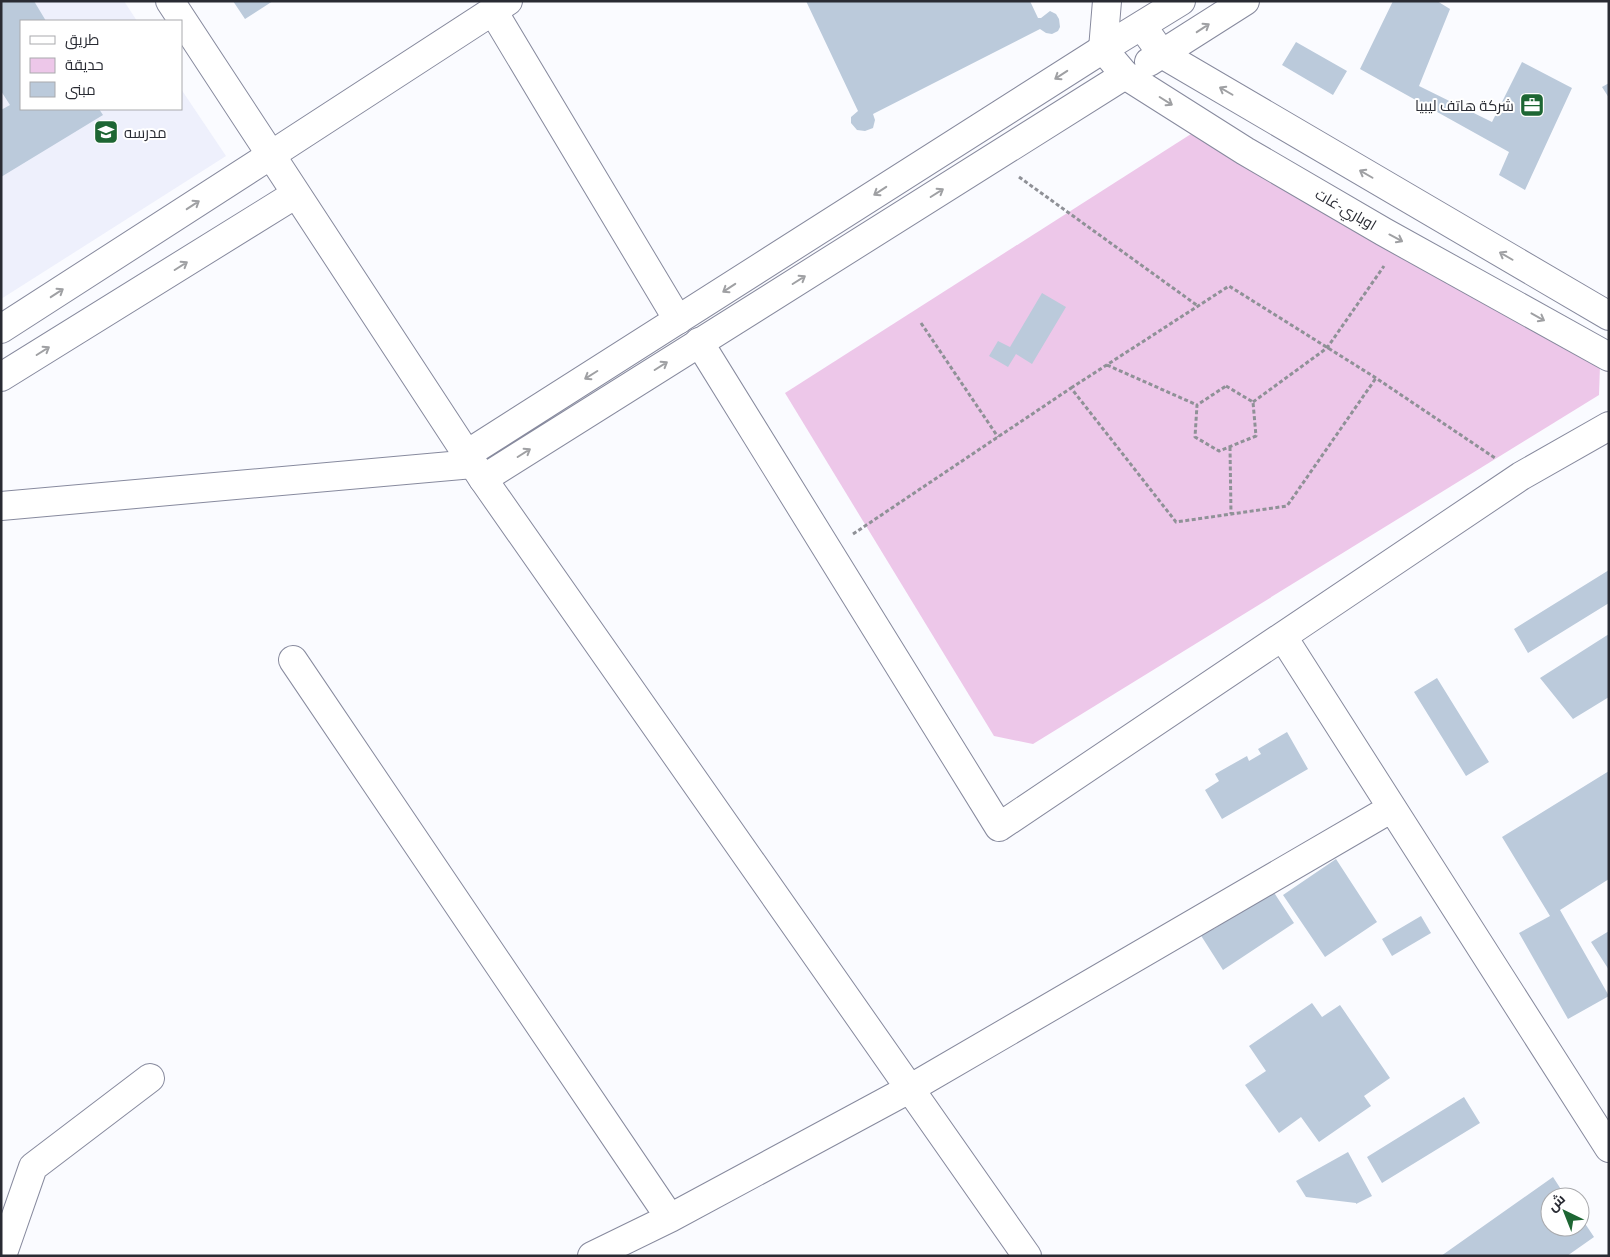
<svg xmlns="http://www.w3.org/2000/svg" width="1610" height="1257" font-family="'PT Sans Narrow',Cairo,sans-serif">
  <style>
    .built { fill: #eef0fc }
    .green { fill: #edc7e9 }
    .building { fill: #bbcadb }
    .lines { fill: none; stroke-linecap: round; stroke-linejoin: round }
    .street-casing { stroke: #878a9e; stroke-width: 30 }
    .secondary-casing { stroke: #878a9e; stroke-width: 30 }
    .highway-casing { stroke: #878a9e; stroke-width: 30 }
    .path { stroke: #8f9197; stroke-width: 3; stroke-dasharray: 4 2.5; stroke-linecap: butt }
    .street { stroke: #fff; stroke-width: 28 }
    .secondary { stroke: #fff; stroke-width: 28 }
    .highway { stroke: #fff; stroke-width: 28 }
    .oneway { stroke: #9fa0a3 }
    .labels { text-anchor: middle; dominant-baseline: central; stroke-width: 4; stroke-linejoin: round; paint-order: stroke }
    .poi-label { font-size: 15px; fill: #292b33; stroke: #fff; text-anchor: end }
    .street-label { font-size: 15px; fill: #292b33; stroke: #fff }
  </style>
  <rect width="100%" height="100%" fill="#fafbff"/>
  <path class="built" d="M1,1H124L137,21H21V109H181V89L226,156L1,299Z"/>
  <path class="green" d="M1191,134L1600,366L1599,395L1033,744L994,736L785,393Z"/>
  <path class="building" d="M1,1H34L46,21H21V109H99L103,115L1,177V110L10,105L1,91Z
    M233,1H273L245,19Z
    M806,1H1030L1038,18H1041L1050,11L1056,14L1059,19L1060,27L1058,31L1052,34L1046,33L1040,29L873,114L875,120L873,128L865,131L857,130L851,123V117L858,111Z
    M1393,1H1437L1450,9L1419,86L1492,122L1522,62L1572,88L1525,190L1499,175L1509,152L1360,69Z
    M1296,42L1347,71L1333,95L1282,65Z
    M1609,83V98L1602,87Z
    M1042,293L1066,307L1032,364L1016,354L1008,367L989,356L998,341L1010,347Z
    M1609,570V603L1528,653L1514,629Z
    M1609,634V697L1573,719L1540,678Z
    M1437,678L1489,762L1466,776L1414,692Z
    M1287,732L1308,769L1222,819L1205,790L1219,781L1215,774L1247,756L1249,761L1261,754L1258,749Z
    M1609,771V879L1560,910L1609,996L1568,1019L1519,933L1550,916L1502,837Z
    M1336,859L1377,922L1325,957L1283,895Z
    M1271,888L1294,923L1223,970L1200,934L1212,926L1214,929Z
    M1421,916L1431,933L1392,956L1382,939Z
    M1609,931V970L1591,942Z
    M1312,1003L1322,1017L1340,1005L1390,1078L1364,1096L1371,1106L1319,1142L1301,1117L1279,1133L1245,1085L1266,1071L1249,1046Z
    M1464,1097L1480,1123L1382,1183L1367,1157Z
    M1348,1152L1372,1196L1356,1204V1203L1306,1197L1296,1181Z
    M1553,1177L1566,1197H1550V1227H1580V1216L1594,1237L1567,1256H1441Z"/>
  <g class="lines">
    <defs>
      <path id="street" d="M170,1L271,155L508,1
        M493,11L678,320
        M1103,49L1107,1
        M699,342L999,827L1521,476L1609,426
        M483,479L1027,1256
        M1,506L473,464
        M1283,637L1609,1148
        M293,660L670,1218
        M2,1256L33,1167L150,1078
        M592,1256L670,1218L911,1088L1392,808"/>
      <path id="secondary" d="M1,329L271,155L483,479L1125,75
        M1,377L296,194
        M467,454L1103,49"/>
      <path id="highway" d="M1181,1L1103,49L1125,75L1245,151L1384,232L1609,357
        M1142,26L1162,54L1609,316
        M1149,62L1245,1"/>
    </defs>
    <use href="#street" class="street-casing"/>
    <use href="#secondary" class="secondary-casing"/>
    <use href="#highway" class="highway-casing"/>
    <path class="path" d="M1019,177L1198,306
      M921,323L998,437
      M1107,365L1197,405
      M1226,386L1253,402L1256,436L1219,451L1195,437L1197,405Z
      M1071,388L1229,286L1376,378L1495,458
      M1253,402L1327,348L1384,266
      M1230,447L1231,514
      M853,534L1071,388L1176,522L1287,506L1376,378"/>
    <use href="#street" class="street"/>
    <use href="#secondary" class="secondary"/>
    <use href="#highway" class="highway"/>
  </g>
  <defs><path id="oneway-shaft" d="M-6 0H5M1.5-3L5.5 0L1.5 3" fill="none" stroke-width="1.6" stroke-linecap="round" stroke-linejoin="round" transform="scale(1.25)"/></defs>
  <g class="oneway">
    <use href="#oneway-shaft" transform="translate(1203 28) rotate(-33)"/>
    <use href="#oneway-shaft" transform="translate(1061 75) rotate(147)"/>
    <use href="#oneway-shaft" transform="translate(1226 91) rotate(-150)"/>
    <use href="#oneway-shaft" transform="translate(1166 101) rotate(32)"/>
    <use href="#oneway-shaft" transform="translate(1366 174) rotate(-150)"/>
    <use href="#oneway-shaft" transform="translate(880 191) rotate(147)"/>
    <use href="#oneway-shaft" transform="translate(937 193) rotate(-32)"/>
    <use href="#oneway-shaft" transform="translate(193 205) rotate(-33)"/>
    <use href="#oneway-shaft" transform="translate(1396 238) rotate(28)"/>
    <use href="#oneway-shaft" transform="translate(1506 256) rotate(-150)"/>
    <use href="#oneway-shaft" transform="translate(181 266) rotate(-32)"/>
    <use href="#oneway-shaft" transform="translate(799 280) rotate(-32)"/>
    <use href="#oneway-shaft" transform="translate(729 288) rotate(147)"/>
    <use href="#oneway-shaft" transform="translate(57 293) rotate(-33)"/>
    <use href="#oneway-shaft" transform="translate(1538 317) rotate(29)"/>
    <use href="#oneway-shaft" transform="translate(43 351) rotate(-32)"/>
    <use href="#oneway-shaft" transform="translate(661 366) rotate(-32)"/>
    <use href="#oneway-shaft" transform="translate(591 375) rotate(148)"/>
    <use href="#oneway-shaft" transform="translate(524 453) rotate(-32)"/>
  </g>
  <defs>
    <symbol id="office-square" viewBox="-11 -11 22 22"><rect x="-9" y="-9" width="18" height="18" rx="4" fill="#1d6633" stroke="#fff"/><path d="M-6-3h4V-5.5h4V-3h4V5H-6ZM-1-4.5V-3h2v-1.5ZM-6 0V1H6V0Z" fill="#fff"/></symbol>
    <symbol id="school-square" viewBox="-11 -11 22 22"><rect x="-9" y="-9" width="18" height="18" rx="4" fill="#1d6633" stroke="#fff"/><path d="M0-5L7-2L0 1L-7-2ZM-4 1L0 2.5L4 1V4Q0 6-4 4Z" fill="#fff"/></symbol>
  </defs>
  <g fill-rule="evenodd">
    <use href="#office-square" x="1518" y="91" width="28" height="28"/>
    <use href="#school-square" x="92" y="118" width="28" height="28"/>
  </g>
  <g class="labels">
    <g class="poi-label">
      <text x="1514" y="105">شركة هاتف ليبيا</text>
      <text x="124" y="132" text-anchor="start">مدرسه</text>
    </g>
    <g class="street-label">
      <text transform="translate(1346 209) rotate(30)">اوباري-غات</text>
    </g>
  </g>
  <rect width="1610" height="1257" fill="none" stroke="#292b33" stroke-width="5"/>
  <rect x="20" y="20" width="162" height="90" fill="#ffffff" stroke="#a9aaad"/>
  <rect x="30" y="36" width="25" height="8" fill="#ffffff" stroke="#a9aaad"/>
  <text x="65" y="45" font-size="15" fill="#292b33">طريق</text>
  <rect x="30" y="58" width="25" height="15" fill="#edc7e9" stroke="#a9aaad"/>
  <text x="65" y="70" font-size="15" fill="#292b33">حديقة</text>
  <rect x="30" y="82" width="25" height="15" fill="#bbcadb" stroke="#a9aaad"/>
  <text x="65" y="95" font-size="15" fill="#292b33">مبنى</text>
  <g transform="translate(1565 1212) rotate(317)"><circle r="24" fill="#ffffff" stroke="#a9aaad"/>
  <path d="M0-4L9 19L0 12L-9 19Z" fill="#1d6633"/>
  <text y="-8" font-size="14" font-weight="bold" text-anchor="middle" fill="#292b33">ش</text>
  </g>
</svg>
